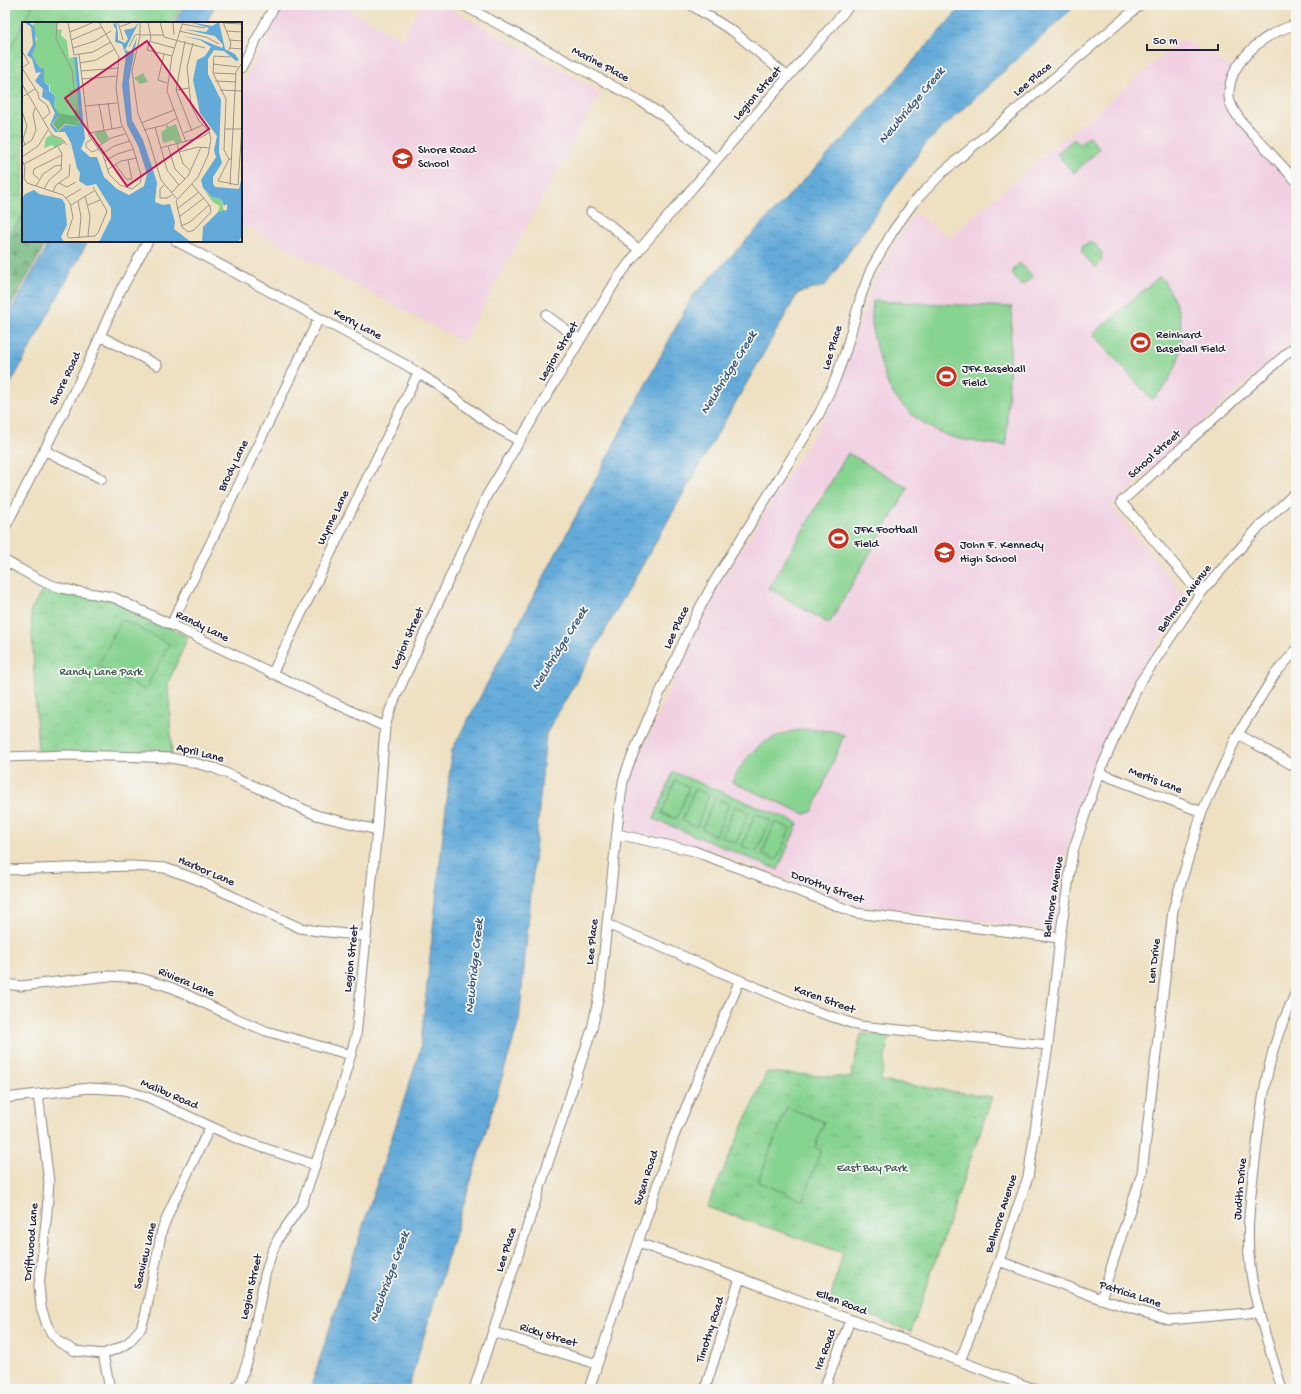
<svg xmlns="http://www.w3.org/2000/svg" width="1301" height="1394" font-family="'Gochi Hand',sans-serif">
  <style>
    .built { fill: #f1d0e2 }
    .grass { fill: url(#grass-tufts); stroke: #547a66 }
    .forest { fill: url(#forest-firs); stroke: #486c5a }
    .garden { fill: #87d390; stroke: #547a66 }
    .water { fill: url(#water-ripples); stroke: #42668a }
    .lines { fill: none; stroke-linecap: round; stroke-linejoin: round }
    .street-casing { stroke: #88817e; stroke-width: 11 }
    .street { stroke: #fff; stroke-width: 9 }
    .labels { text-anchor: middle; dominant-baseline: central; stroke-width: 3.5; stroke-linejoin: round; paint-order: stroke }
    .street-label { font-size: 12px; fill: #22223b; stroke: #f6f6f2 }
    .poi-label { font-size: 12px; fill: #22223b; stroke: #f6f6f2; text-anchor: start }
    .park-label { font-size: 12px; fill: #405754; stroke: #f6f6f2 }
    .water-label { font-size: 13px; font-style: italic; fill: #3c587a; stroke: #f6f6f2 }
    .inset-road { fill: none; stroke: #9c948b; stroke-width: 1 }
    .view { fill: #c2185b; fill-opacity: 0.15; stroke: #c2185b; stroke-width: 2 }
    .inset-edge { fill: none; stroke: #22223b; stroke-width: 2 }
  </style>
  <defs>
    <pattern id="grass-tufts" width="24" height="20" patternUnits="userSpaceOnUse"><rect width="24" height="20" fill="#87d390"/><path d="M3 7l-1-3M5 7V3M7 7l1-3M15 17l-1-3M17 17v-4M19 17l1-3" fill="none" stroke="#74b57d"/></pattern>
    <pattern id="forest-firs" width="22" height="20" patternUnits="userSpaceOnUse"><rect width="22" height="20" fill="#6db57a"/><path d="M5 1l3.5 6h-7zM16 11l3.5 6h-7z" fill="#599365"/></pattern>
    <pattern id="water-ripples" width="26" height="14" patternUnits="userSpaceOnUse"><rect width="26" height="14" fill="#63aad9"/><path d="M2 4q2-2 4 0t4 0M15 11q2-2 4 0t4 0" fill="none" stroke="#518ab1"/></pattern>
  </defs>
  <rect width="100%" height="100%" fill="#f6f6f2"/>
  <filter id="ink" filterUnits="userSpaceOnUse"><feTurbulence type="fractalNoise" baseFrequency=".025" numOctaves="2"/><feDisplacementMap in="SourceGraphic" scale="8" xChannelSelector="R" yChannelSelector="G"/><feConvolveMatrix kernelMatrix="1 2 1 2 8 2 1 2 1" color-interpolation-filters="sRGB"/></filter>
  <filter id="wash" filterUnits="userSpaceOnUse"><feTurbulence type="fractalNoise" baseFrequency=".012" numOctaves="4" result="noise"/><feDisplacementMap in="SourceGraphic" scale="16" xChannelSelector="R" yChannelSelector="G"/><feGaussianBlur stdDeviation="0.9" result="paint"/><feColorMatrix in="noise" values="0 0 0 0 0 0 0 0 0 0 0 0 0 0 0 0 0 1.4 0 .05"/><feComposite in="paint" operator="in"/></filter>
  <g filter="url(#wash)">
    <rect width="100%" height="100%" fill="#eee0c1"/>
    <path class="built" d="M284,5H340L402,39L422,5H444L601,92L463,342L241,224V86Z
      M1182,39L1233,68L1228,82L1226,109L1296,189V339L1164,456L1112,507L1189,600L1132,680L1091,777L1066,852L1057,931L856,905L696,845L626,831L630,780L704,610L833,403L873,283L898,238L915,213L951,238L958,229Z"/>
    <path class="grass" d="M5,5H182L171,23H23V241H47L5,316Z
      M1089,136L1100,149L1074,173L1057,154L1074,139L1079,145Z
      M1089,243H1094L1102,253L1101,261L1096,268L1082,253V246Z
      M1020,263L1033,277L1022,286L1012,274L1014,271L1013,269Z
      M45,585L116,601L188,637L168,683L172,756L38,754L31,610Z
      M673,772L798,823L778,870L654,819Z
      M861,1034L889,1035L881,1081L992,1097L911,1332L830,1299L843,1253L707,1207L767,1072L851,1078Z"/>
    <path class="forest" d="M23,215V241H47L5,316V239Z"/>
    <path class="garden" d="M5,5H33L9,51L5,49Z
      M1160,276C1191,316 1189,365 1152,400L1093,334Z
      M873,301L1012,307L1006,446C988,443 969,442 952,437C927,429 903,411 890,389C886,381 883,370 880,360C873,340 870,322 873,301Z
      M848,453L908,488L829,624L769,588Z
      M122,619L169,644L145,690L98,666Z
      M808,729L832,731L844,735L813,811L805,814L732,782C748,749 771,732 808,729Z
      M675,781L689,787L677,819L662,813Z
      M695,789L709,795L696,827L682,820Z
      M715,798L729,804L716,835L702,829Z
      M735,806L749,812L736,843L722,837Z
      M755,814L770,820L757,852L742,846Z
      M775,822L790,829L777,860L762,854Z
      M787,1107L824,1122L815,1147L821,1150L803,1200L758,1182Z"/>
    <path class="water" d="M184,5H215L206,23H174Z
      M963,5H1076L926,143L825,286L798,293L546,734L519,1021L408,1389H310L420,1051L452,750L692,297L846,136Z
      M50,241H88L5,394V321Z"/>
  </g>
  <g filter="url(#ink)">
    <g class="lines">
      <defs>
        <path id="street" d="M463,5L639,100L661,114L716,160
          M691,5L734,32L788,77
          M1296,25C1265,32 1228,62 1229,96C1229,105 1236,114 1241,121L1296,181
          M241,68L275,5
          M591,212L610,225L639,250
          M176,241L406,365L418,373L438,385L487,422L519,441
          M546,315L580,340
          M100,336L157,365
          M44,450L102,479
          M5,528L88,364L117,297L148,241
          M5,561C23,570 41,583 61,588C79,593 97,593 115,598L385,727
          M1200,594L1121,502L1296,345
          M171,625L319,318
          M272,674L418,373
          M1238,734L1296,767
          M5,757L69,755L148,757L171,758L187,761L214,768L235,777L316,815L377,830
          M1099,773L1202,812
          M617,834L694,851L856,913L1060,938
          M5,870L132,866L165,868L196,879L300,928L318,931L366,936
          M607,924L803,1007L860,1026L1048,1045
          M5,984L21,986L109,976L141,978L173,988L233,1017L266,1031L351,1055
          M38,1094L49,1182L47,1212L39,1286L41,1307L47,1325L52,1334L59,1342L75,1351L103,1354L119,1348L129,1342L141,1328L146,1312L162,1230L172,1205L210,1127
          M5,1098L89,1088L124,1090L147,1097L240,1140L315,1165
          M638,1243L740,1278L1034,1389
          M999,1261L1101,1299L1169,1320L1259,1312
          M1101,1299L1142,1173L1173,910L1202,812L1238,734L1275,674L1296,650
          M493,1332L597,1364
          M103,1354L110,1389
          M960,1361L999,1261L1028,1177L1048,1045L1060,938L1073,851L1099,773L1139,684L1200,594L1258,528L1296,492
          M235,1389L241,1380L249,1357L265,1275L272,1252L279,1237L302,1204L340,1092L356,1036L377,830L385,727L390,710L487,495L617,279L639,250L850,5
          M474,1389L592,1029L600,990L620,803L623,782L628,766L650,714L697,613L714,582L819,414L835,380L846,350L861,296L871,269L893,231L913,203L943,172L1140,5
          M589,1389L673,1138L740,980
          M705,1389L740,1278
          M824,1389L850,1320
          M1282,1389C1270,1349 1255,1308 1250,1266C1246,1234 1250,1200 1254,1169C1259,1130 1262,1092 1272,1055C1277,1033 1287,1013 1296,992"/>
      </defs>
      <use href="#street" class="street-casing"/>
      <use href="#street" class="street"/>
    </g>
  </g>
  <defs>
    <symbol id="school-disc" viewBox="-11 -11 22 22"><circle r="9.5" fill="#c8321e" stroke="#f6f6f2"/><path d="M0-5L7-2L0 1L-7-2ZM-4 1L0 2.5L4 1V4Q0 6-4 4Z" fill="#fff"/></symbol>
    <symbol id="stadium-disc" viewBox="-11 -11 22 22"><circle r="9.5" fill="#c8321e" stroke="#f6f6f2"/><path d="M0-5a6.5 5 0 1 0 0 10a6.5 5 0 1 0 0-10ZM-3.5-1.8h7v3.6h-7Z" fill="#fff"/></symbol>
  </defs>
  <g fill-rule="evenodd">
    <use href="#school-disc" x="390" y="146" width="25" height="25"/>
    <use href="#stadium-disc" x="1128" y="330" width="25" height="25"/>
    <use href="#stadium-disc" x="934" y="364" width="25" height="25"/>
    <use href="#stadium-disc" x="826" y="526" width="25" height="25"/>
    <use href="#school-disc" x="932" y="540" width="25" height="25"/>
  </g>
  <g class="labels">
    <g class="street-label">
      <text transform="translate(600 65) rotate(28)">Marine Place</text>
      <text transform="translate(1033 80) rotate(-40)">Lee Place</text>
      <text transform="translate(758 94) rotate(-49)">Legion Street</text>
      <text transform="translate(357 325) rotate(28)">Kerry Lane</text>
      <text transform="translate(833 348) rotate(-73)">Lee Place</text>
      <text transform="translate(559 352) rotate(-59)">Legion Street</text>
      <text transform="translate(66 379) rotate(-64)">Shore Road</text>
      <text transform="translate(1155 455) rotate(-42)">School Street</text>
      <text transform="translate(234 466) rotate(-64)">Brody Lane</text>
      <text transform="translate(334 518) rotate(-64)">Wynne Lane</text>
      <text transform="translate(1185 599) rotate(-53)">Bellmore Avenue</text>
      <text transform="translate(202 627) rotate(26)">Randy Lane</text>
      <text transform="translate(677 628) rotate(-65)">Lee Place</text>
      <text transform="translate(408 639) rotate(-66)">Legion Street</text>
      <text transform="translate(200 754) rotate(14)">April Lane</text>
      <text transform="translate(1155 781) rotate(21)">Mertis Lane</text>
      <text transform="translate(206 872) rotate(23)">Harbor Lane</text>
      <text transform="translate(827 888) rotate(20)">Dorothy Street</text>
      <text transform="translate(1054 897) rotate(-81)">Bellmore Avenue</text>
      <text transform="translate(593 942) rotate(-84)">Lee Place</text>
      <text transform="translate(352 959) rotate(-84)">Legion Street</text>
      <text transform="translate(1155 961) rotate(-83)">Len Drive</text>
      <text transform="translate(186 983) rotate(23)">Riviera Lane</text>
      <text transform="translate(824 1000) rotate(20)">Karen Street</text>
      <text transform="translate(169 1095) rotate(23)">Malibu Road</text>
      <text transform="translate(647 1178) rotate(-72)">Susan Road</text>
      <text transform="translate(1241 1189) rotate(-85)">Judith Drive</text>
      <text transform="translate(1002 1214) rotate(-72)">Bellmore Avenue</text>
      <text transform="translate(32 1242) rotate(-85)">Driftwood Lane</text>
      <text transform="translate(507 1250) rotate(-72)">Lee Place</text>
      <text transform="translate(146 1256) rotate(-77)">Seaview Lane</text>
      <text transform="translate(252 1287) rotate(-77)">Legion Street</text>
      <text transform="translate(1130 1295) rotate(18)">Patricia Lane</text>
      <text transform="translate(841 1303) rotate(21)">Ellen Road</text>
      <text transform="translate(711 1330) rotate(-72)">Timothy Road</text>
      <text transform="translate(548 1336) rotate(17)">Ricky Street</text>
      <text transform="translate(826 1350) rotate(-69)">Ira Road</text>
    </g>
    <g class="poi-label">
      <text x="418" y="151">Shore Road<tspan x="418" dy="14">School</tspan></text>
      <text x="1156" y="336">Reinhard<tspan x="1156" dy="14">Baseball Field</tspan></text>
      <text x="962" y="370">JFK Baseball<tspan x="962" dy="14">Field</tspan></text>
      <text x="854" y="531">JFK Football<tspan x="854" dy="14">Field</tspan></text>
      <text x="960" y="546">John F. Kennedy<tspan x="960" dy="14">High School</tspan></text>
    </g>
    <g class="park-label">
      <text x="101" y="673">Randy Lane Park</text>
      <text x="872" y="1169">East Bay Park</text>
    </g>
    <g class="water-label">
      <text transform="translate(912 106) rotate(-50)">Newbridge Creek</text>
      <text transform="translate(729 373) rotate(-58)">Newbridge Creek</text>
      <text transform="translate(560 649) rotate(-58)">Newbridge Creek</text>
      <text transform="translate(475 966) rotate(-84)">Newbridge Creek</text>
      <text transform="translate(390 1277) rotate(-70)">Newbridge Creek</text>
    </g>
  </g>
  <g transform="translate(22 22)">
    <rect width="220" height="220" fill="#eee0c1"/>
    <path d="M15,0H36L35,7L40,8L39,13L45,19L47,36L52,35L58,104L43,102L36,108L31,102L37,93L32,84L33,74L28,69V64L22,60V47L17,45L10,33L15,17L10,3ZM145,102L147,105L154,102L160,120L153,121L152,118L141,121L139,110L144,107ZM83,108L87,116L79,122L72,111ZM29,113L42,119L33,126L30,123L22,126L24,116Z" fill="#87d390"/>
    <path d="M53,70L58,104L43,102L36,108L31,102L37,93L34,87L37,91L52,94L55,87Z" fill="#6db57a"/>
    <path d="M182,168L190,175L199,177L202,189L196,190L198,184L191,180Z" fill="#87d390"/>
    <path d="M16.5 23a5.5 5.5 0 1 1 11 0a5.5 5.5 0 1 1-11 0ZM121,51L126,60L118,62L112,56ZM33,52L34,56H38L41,64L35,66L30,64L28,53ZM44,67L46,79L41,80L40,72L36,74L34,70Z" fill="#87d390"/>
    <path d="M2,0H7L13,6L14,23L10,33L17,45L22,47V60L27,64V69L33,74L32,84L37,93L30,102L36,109L43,103L58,104L52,35H55L63,117L59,127L68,135H75L82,155L95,167L107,173L122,164L125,152L116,124L105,103L100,64L104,33L100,22L93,20L94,7L91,3L94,0L96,11V18L103,21L106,17L102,8L112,6L117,0L103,28L109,30L115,15L107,59L110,98L121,118L132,151L135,161L133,180L141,183L148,182L153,200L152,207L169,220H77L89,196V186L74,162L65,164L57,159L58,151L55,146L49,121L43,110H33L28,103L33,91L27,79L20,75L21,67L13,59L19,50L14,51L10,37L5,33L11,22L9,5ZM167,0L190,4L197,0L203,27L213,32L217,38L214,39L202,29L192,28L186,37V52L199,78L197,130L200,141L191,155V161L193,165L217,167L220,154V214L216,220H180L181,205L196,190L205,188V182L202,184L199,177L190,175L181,166L179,158L194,135L192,128L195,114L178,91L171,58L175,38L183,34L189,25L178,18L159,14L178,17L200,26L201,23L193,14L161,7L184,10L187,6ZM12,168L17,172L40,177L43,182L45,203L39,215L42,220H0V177L3,172Z" fill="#63aad9"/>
    <path class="inset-road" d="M35,0L34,17L50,48L52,68L47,70M46,0L52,33L71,30L89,20M96,0L101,18M120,0L118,2V14L110,49L116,92L126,115L139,158L155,177M126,0L129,16L125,28L150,34M138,0L142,15L183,26M151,0L152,13M161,0L150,34L145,69L164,120M201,0L209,21L207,28M201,1L220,2M160,2L183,6M97,5L111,0M157,9L184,15L197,22M204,9L220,10M48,10L72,0M118,13H141M49,18L80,5M207,18L220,19M127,19L152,26M163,19L154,68L170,109M107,25L113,13L118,12M51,26L73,19L89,9M208,26L220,27M0,29L7,41L0,46L16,71L17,77L25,83L28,91L21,97M57,32L67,114L81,133L87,152L98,163L110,167L119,160V153L111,126L99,101L94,66L97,35L77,0M142,32L136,58L145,61M208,35L192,34L191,51L204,77L202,128L207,137H210M58,41L74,38L93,27M191,42L216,45M59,49L96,46M191,51L214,52M60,57L95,54M193,59L214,60M0,62L30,113L40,117L45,123M154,68L167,66M198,68L220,69M0,75L13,67M86,81L90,107M77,82L82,108M63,84L95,81M0,89L5,104L1,117L3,123M119,101L152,88M133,105L145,148L157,163M203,107H220M122,108L143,103L155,96M67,111L100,105M162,111L181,103M70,117L64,121V125L70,130L77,127M155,122L161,142L169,149M146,124L153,147L163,157M0,125L10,118L14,108L11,92L13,86M75,125L89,116L103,112M138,126L180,115L188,110M157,130L176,125L188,126M80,132L92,124L108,119M0,135L16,124L26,108M207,137L196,159L216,163L220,105M0,138L3,145L2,156L5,161L41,173L48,181L51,195L45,213L47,216L73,214L76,211L85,189L71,165M106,138L110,157M83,139L95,132L112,127M2,142L43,120M94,143L104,157H110M85,148L99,139L115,136M17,157L11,152L12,147L40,133M37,161L45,165L54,160M170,162L188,184L189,190L172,208L166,210L160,205L154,179L176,155L186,133L189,117L187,109L177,99L169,83L165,45L171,21M142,163L138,167V176H145L150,173M208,163L214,50L220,41M14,164L21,152L33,144L40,143M22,167L27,158L39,148L40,132L36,125M31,170L34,163L47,154L48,142M149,171L166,154L179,125M63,174L68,194L66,214M44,176L59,167M56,179L59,195L57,216M49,183L72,169M66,183L78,178M155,187L177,170M157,195L182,176M159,204L168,200L187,183"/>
    <path class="view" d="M125,19L187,107L105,164L43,76Z"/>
    <rect width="220" height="220" class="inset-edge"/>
  </g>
  <rect width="1301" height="1394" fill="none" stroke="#f6f6f2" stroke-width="20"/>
  <path d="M1147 44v6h71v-6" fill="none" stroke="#22223b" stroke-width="2"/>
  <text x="1153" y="44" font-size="12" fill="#22223b" stroke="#f6f6f2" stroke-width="3" paint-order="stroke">50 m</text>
</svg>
